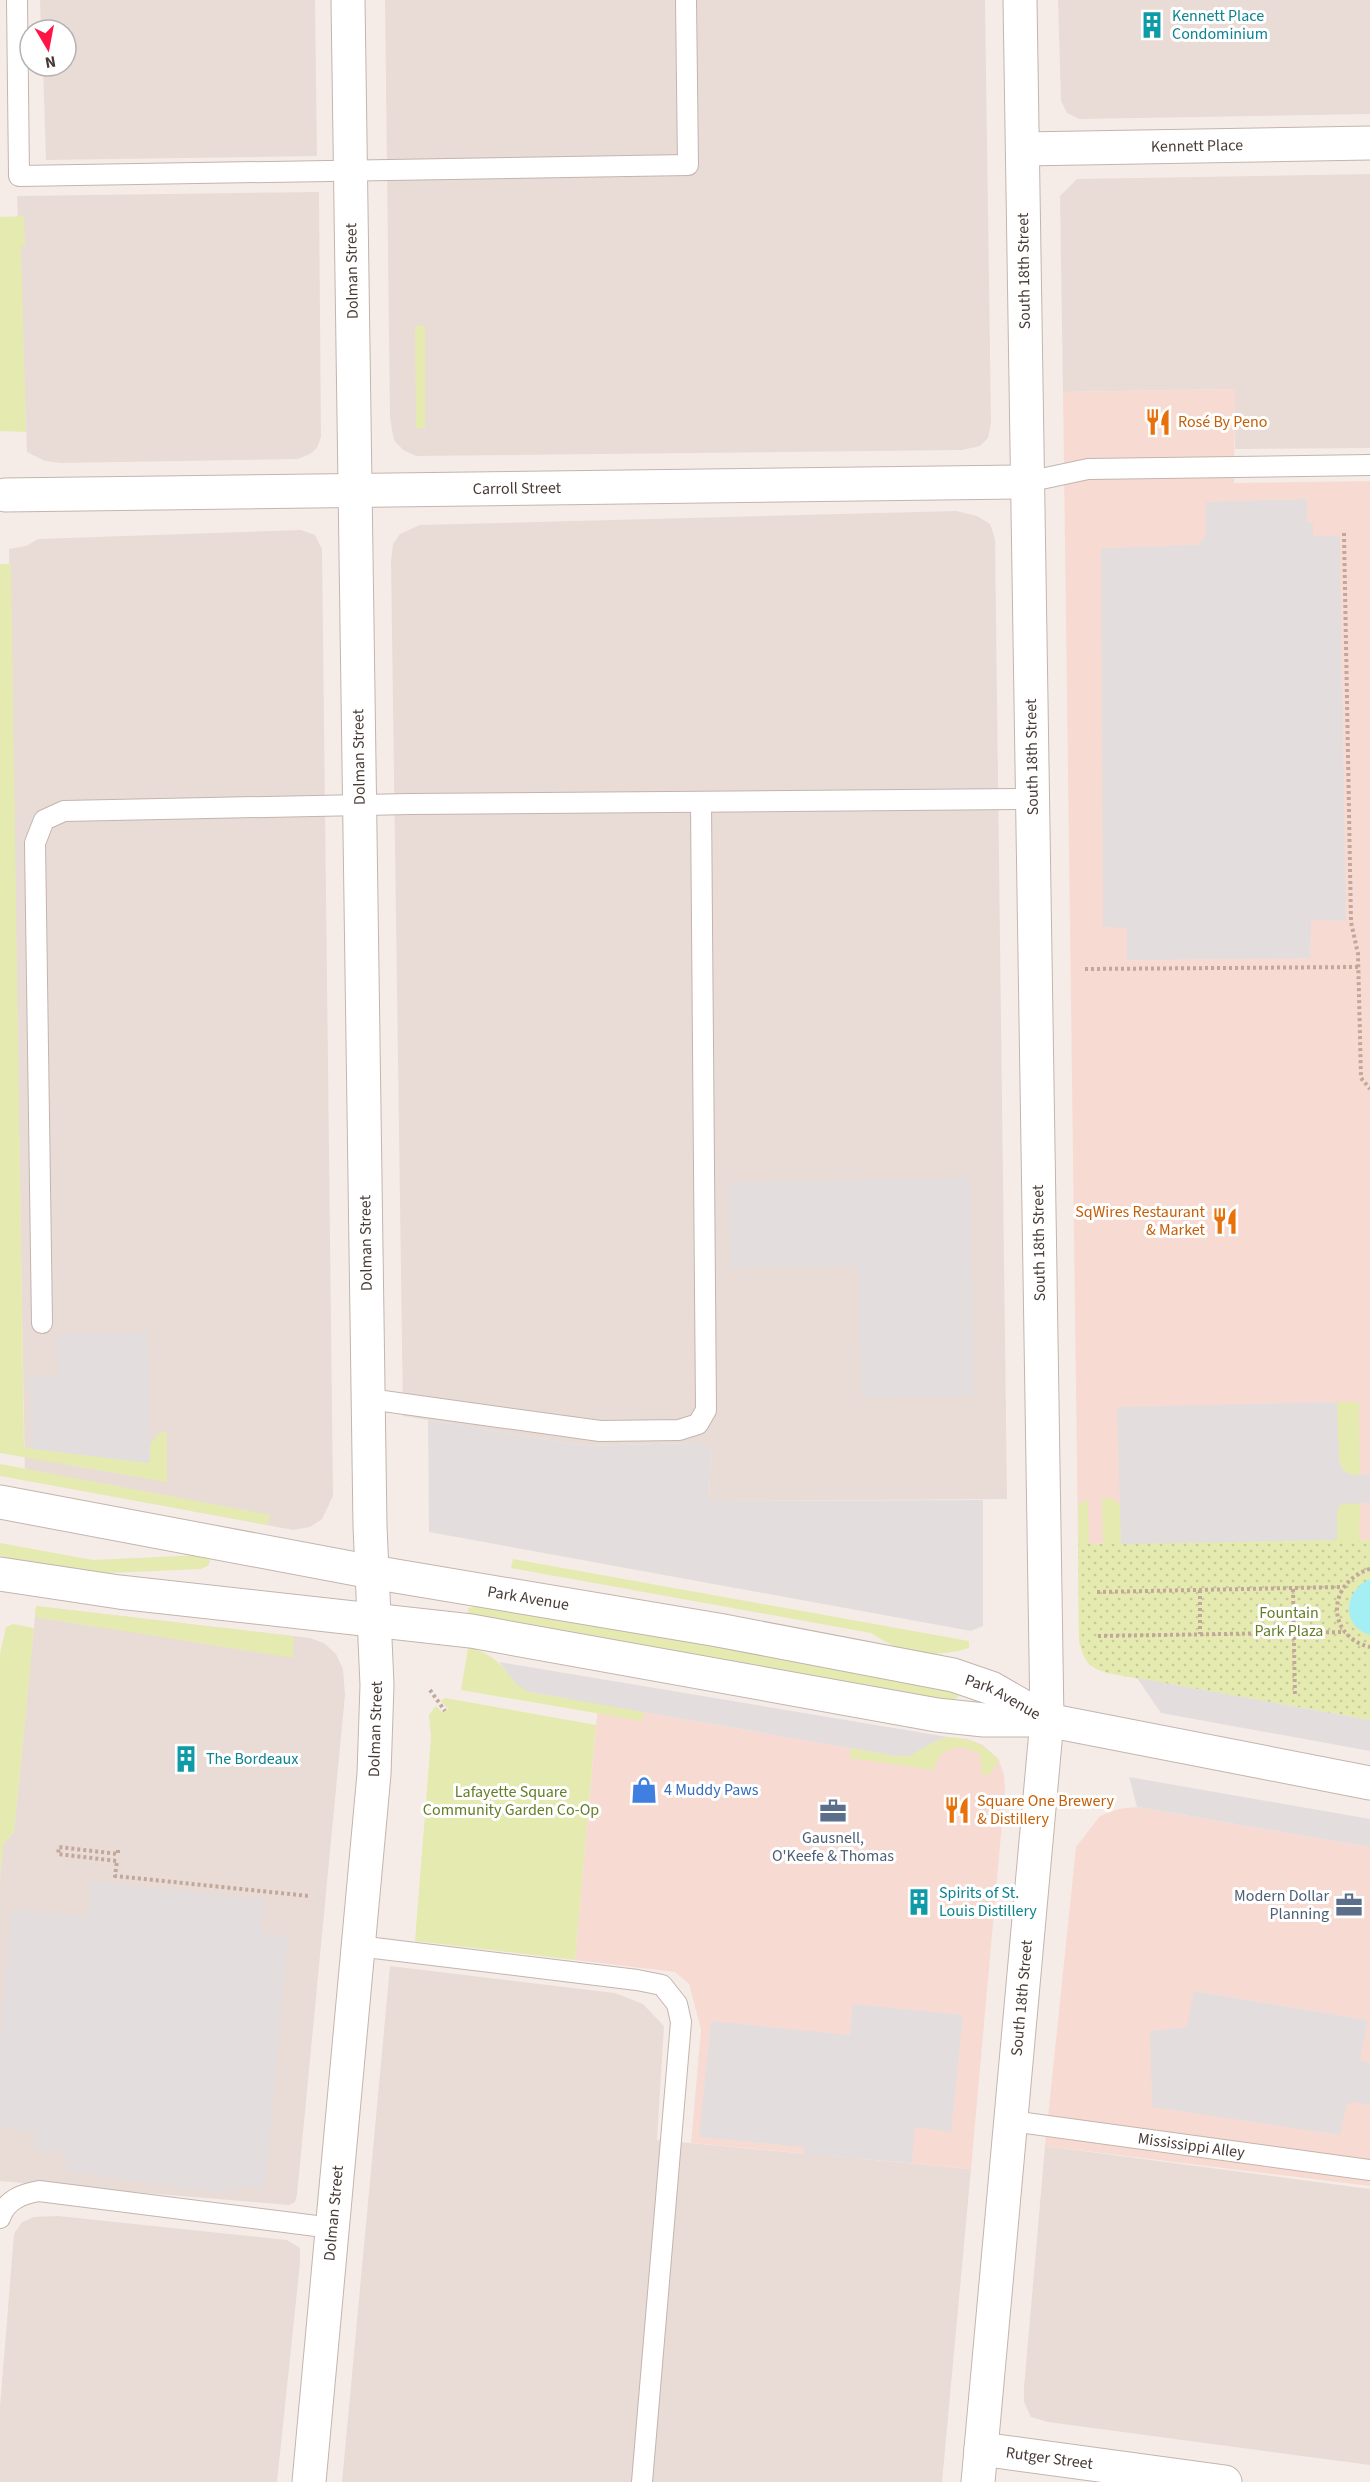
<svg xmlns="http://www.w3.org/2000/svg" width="1370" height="2482" font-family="'Source Sans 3',sans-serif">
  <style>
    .residential { fill: #e9dcd6 }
    .commercial { fill: #f7dbd3 }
    .green { fill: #e5eab0 }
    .park { fill: url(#park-dots) }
    .parking { fill: #e3dedd }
    .water { fill: #a3eff3 }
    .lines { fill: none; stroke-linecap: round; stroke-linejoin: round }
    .lane-casing { stroke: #c4b4ad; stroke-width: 22 }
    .street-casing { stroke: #c4b4ad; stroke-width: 35 }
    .path { stroke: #c3a79b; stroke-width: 4; stroke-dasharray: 3 3; stroke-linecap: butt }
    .lane { stroke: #fff; stroke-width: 20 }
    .street { stroke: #fff; stroke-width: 33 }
    .labels { text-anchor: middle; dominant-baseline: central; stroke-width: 6; stroke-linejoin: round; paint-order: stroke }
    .culture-label { font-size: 16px; fill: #0d838f; stroke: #fff; text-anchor: start }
    .street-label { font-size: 16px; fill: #483b36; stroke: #fff }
    .food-label { font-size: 16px; fill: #c56008; stroke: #fff; text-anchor: start }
    .park-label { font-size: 16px; fill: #667d27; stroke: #fff }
    .shop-label { font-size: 16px; fill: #366cbe; stroke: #fff; text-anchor: start }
    .service-label { font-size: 16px; fill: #4e5e75; stroke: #fff }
  </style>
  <defs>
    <pattern id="park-dots" width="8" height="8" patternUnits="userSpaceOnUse" patternTransform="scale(1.5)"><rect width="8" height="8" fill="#e5eab0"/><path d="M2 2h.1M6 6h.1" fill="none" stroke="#c6ca98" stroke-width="1.8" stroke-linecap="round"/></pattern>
  </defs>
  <rect width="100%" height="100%" fill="#f5ece8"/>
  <path class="residential" d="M40,0H315L317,156L46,160L43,66H66V30H41Z
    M385,0H985L991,423L988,438L980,446L962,450L416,456L403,450L394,440L390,419Z
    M1058,0H1370V114L1079,119L1067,113L1061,101Z
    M1370,174V448L1235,449L1234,389L1063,392L1060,196L1077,179Z
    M319,192L321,437L317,448L310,454L298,459L62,463L45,461L27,452L17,196Z
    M956,511L977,516L990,524L995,539L1007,1499L709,1501L711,1447L689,1443L586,1446L403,1416L391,561L393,544L400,534L420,525Z
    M301,530L315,535L322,549L333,1496L322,1519L310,1527L293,1530L25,1480L9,549L26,546L38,539Z
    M36,1606L310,1638L324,1643L336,1654L343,1669L345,1695L297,2195L295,2202L289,2205L0,2181V1881L3,1844L14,1832Z
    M390,1966L615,1993L643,2004L664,2026L657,2140L971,2169L942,2482H342Z
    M1045,2146L1370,2189V2465L1048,2422L1031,2417L1024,2402V2388Z
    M58,2216L287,2240L300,2248V2263L277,2482H0V2407L14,2234L22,2222L34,2217Z"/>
  <path class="commercial" d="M1235,389L1234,483L1370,481V1540L1078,1544L1063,392Z
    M598,1704L896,1756L965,1738L983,1745L999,1760L1004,1775L1005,1790L971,2169L691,2143L701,2030L689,1984L675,1972L575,1960Z
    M1137,1807L1370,1847V2186L1045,2146L1076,1847L1100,1816L1118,1809Z"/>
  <path class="green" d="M24,216L25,246H21L26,432L0,431V217Z
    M415,326H425V428H416Z
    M0,564H11L24,1447L149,1463L150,1444L160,1433L167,1432V1482L0,1453Z
    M1337,1402H1359L1360,1475H1351L1342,1469L1339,1459Z
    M0,1464L270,1515L268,1525L0,1476Z
    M1111,1498L1120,1504L1122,1544L1337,1540V1511L1341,1504L1360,1503L1359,1553L1104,1580L1102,1499Z
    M1088,1500L1091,1639L1079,1641L1078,1504Z
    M0,1543L93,1560L202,1555L210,1561L208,1566L201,1569L83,1574L0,1556Z
    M513,1559L969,1641V1648C934,1659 900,1654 871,1633L511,1568Z
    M36,1606L293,1636V1658L35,1617Z
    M472,1607H504L958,1690L959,1695L956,1699H941L473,1616L468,1613V1608Z
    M13,1624L34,1628L14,1832L3,1844L0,1881V1654L6,1627Z
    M468,1648C501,1654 504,1675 529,1692L644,1711L642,1721L461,1690Z
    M445,1698L596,1725L575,1960L415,1941L431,1738L429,1715L436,1706L443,1713L448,1709L441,1701Z
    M948,1737C970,1738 984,1744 999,1760L989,1775L982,1774L980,1754C962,1742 938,1746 934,1770L850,1758L851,1748L909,1756L936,1741Z"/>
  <path class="park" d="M1370,1540V1720L1107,1673C1087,1667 1084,1660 1079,1641L1078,1544Z"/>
  <path class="parking" d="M1307,499V523H1313V536H1340L1346,921L1311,920L1310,958L1127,960V928L1103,927L1101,548L1198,545L1206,535V502Z
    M970,1178L974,1396L861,1398L858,1266L730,1268L729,1182Z
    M148,1332L150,1463L32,1449L29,1377H59L56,1334Z
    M1337,1402L1339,1459L1342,1469L1351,1475L1370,1474V1503L1341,1504L1337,1511V1540L1121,1544L1117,1407Z
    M428,1420L586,1446L690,1443L711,1446L709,1501L983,1500V1626L971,1631L429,1532Z
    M499,1662L948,1737L936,1741L909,1756H896L529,1692L516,1684Z
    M1137,1678L1370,1720V1751L1161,1713Z
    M1129,1777L1370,1819V1847L1137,1807Z
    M91,1881L264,1900L261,1933L288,1936L265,2189L233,2186L228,2187L227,2194L65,2171L67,2153L35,2150L33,2132L0,2127V2046L12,1909L88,1917Z
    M1194,1991L1368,2020L1360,2060L1370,2063V2105L1353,2102L1347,2104L1340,2135L1152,2107L1150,2031L1187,2027Z
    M853,2004L963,2015L951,2132L915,2127L912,2163L804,2154V2147L699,2137L711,2021L850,2035Z"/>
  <path class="water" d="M1370,1579V1635C1340,1626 1344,1590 1370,1579Z"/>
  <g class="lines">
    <defs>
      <g id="lane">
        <path d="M17,0L19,176L688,165L686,0"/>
        <path d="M1027,482L1088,469L1370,465"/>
        <path d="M42,1323L35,843L44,820L64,811L410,804L1032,799"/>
        <path d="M369,1399L600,1431L679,1430L698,1424L706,1410L701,802"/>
        <path d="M358,1946L637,1980L662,1985L677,2004L681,2022L642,2482"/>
        <path id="s1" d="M1011,2121L1370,2170"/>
        <path d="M0,2218C6,2200 22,2194 39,2191L332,2228"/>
      </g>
      <g id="street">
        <path id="s2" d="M1023,149L1370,143"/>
        <path id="s3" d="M5,495L1027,482"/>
        <path id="s4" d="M0,1502L372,1572L718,1630L953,1675L991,1688L1045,1719"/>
        <path d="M0,1574L119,1592L471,1631L937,1715L984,1720H1047L1370,1783"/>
        <path id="s5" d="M981,2449L1225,2482"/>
        <path id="s6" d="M309,2482L374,1774L377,1685L370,1526L348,0"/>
        <path id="s7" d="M978,2482L1047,1720L1020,0"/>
      </g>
    </defs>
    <use href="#lane" class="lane-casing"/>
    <use href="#street" class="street-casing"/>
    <path class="path" d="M1344,533L1351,922L1358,954L1361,1078L1370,1089
      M1085,969L1358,967
      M1370,1569C1327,1582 1325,1636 1370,1647
      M1293,1589L1295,1697
      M1200,1590V1634
      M1097,1592L1343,1587
      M1098,1636L1345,1632
      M430,1690L445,1711
      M118,1850V1854L59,1847L58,1854L117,1861L115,1876L309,1896"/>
    <use href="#lane" class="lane"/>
    <use href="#street" class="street"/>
  </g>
  <defs>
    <symbol id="building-bare" viewBox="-9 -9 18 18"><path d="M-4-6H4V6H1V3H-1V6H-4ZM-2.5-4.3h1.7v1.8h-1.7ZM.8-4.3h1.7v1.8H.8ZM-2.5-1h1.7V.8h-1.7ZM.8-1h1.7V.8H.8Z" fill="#0f9aa8" stroke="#fff" stroke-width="2.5" paint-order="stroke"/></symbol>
    <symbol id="restaurant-bare" viewBox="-9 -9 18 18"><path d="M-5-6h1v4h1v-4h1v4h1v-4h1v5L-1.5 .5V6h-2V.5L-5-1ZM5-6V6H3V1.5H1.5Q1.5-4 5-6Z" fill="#e8710a" stroke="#fff" stroke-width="2.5" paint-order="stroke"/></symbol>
    <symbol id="shop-bare" viewBox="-9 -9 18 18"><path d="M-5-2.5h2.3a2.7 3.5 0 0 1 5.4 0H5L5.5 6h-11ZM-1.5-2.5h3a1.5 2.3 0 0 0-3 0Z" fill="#3f7fe0" stroke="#fff" stroke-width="2.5" paint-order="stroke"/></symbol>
    <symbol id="office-bare" viewBox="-9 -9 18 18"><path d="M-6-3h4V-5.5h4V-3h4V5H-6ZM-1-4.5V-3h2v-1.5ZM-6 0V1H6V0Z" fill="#5c6f8a" stroke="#fff" stroke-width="2.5" paint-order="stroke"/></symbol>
  </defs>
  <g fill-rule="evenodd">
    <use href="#building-bare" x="1133" y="6" width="38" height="38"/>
    <use href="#restaurant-bare" x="1139" y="403" width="38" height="38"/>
    <use href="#restaurant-bare" x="1206" y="1202" width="38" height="38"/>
    <use href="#building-bare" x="167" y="1740" width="38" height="38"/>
    <use href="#shop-bare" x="625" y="1771" width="38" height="38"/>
    <use href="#restaurant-bare" x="938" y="1791" width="38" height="38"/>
    <use href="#office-bare" x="814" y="1792" width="38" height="38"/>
    <use href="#building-bare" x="900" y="1883" width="38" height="38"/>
    <use href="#office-bare" x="1330" y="1886" width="38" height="38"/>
  </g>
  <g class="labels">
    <g class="culture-label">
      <text x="1172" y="16">Kennett Place<tspan x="1172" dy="18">Condominium</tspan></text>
      <text x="206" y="1759">The Bordeaux</text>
      <text x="939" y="1893">Spirits of St.<tspan x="939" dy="18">Louis Distillery</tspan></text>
    </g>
    <g class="street-label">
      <text stroke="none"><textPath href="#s2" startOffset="174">Kennett Place</textPath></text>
      <text transform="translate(352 271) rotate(-91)">Dolman Street</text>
      <text transform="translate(1024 271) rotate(-91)">South 18th Street</text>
      <text stroke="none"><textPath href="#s3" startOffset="512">Carroll Street</textPath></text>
      <text transform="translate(359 757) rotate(-91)">Dolman Street</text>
      <text transform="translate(1032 757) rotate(-91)">South 18th Street</text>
      <text transform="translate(366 1243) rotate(-91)">Dolman Street</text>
      <text transform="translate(1039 1243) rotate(-91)">South 18th Street</text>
      <text stroke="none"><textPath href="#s4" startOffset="537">Park Avenue</textPath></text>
      <text stroke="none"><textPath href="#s4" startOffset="1023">Park Avenue</textPath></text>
      <text stroke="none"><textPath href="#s6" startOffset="756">Dolman Street</textPath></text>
      <text stroke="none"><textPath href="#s7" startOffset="486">South 18th Street</textPath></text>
      <text stroke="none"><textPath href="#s1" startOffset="182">Mississippi Alley</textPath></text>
      <text stroke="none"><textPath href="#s6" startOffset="270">Dolman Street</textPath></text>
      <text stroke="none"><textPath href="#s5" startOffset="69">Rutger Street</textPath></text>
    </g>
    <g class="food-label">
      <text x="1178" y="422">Rosé By Peno</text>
      <text x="1205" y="1212" text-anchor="end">SqWires Restaurant<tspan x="1205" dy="18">&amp; Market</tspan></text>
      <text x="977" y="1801">Square One Brewery<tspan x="977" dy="18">&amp; Distillery</tspan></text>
    </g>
    <g class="park-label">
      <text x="1289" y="1613">Fountain<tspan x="1289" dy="18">Park Plaza</tspan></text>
      <text x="511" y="1792">Lafayette Square<tspan x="511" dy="18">Community Garden Co-Op</tspan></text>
    </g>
    <g class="shop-label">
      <text x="664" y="1790">4 Muddy Paws</text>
    </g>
    <g class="service-label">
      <text x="833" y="1838">Gausnell,<tspan x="833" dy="18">O'Keefe &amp; Thomas</tspan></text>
      <text x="1329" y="1896" text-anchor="end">Modern Dollar<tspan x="1329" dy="18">Planning</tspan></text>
    </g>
  </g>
  <g transform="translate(48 48) rotate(170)"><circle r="28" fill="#ffffff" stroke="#b6b1af" stroke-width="1.5"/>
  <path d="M0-4.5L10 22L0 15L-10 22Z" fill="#ff1545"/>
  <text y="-9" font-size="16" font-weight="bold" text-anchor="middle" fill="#483b36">N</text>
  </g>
</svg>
